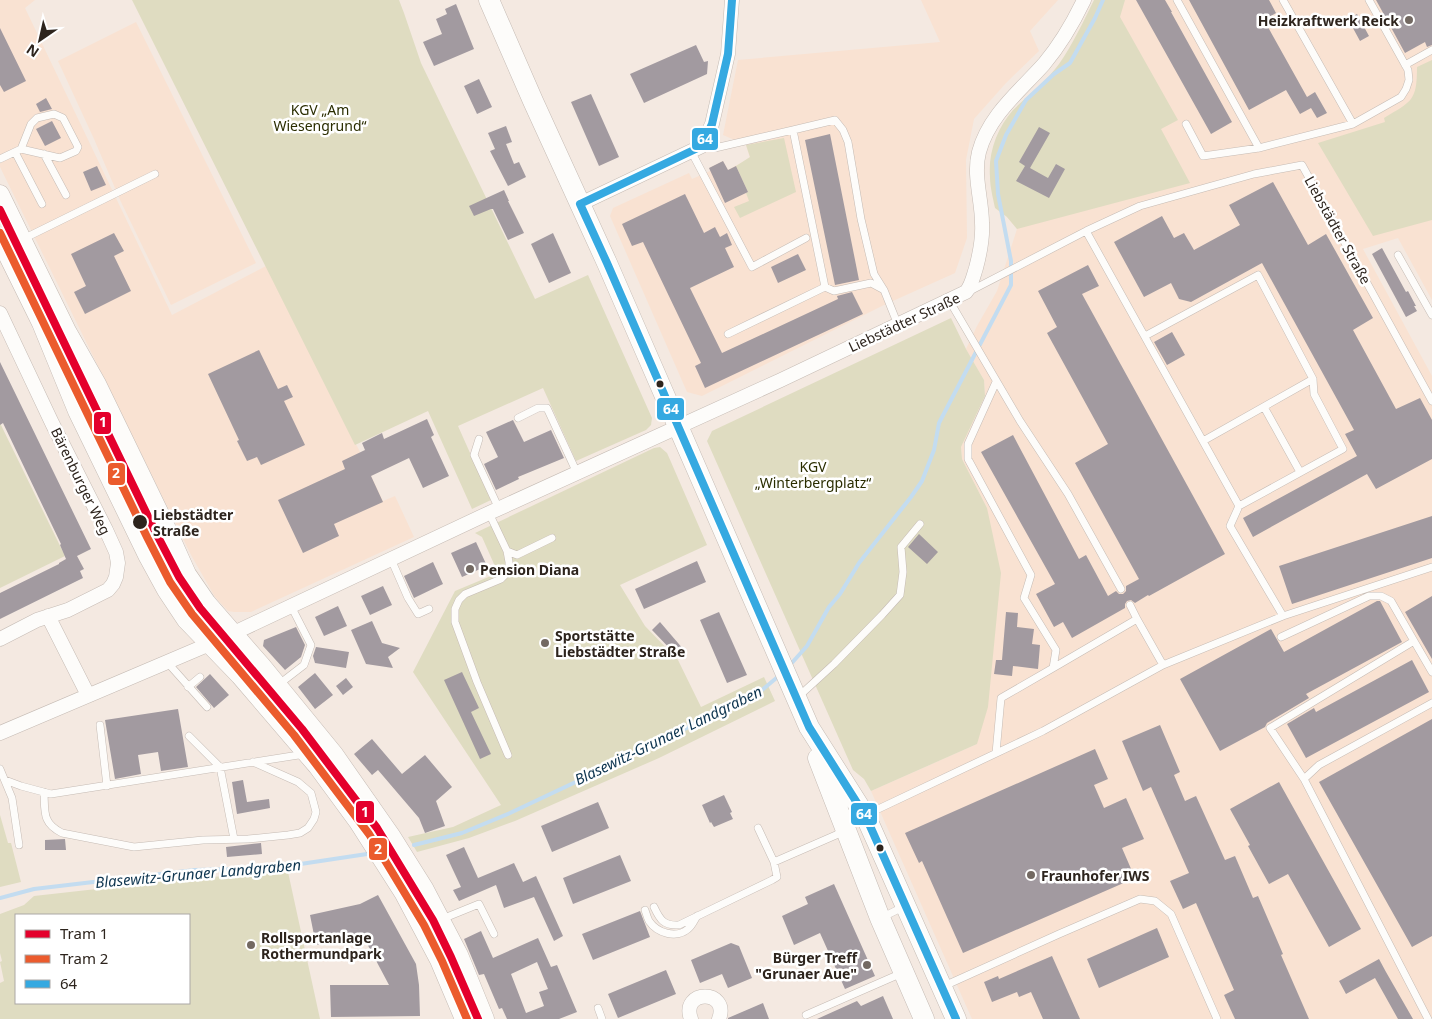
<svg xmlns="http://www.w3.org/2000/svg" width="1432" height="1019" font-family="'Noto Sans',sans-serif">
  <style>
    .built { fill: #f9e2d2 }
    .green { fill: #dfdcc1; fill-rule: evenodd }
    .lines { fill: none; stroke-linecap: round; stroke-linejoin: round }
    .stream { stroke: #c3dcf0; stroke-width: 4 }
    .building { fill: #a29aa0; fill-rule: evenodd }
    .service-casing { stroke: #c5bbb4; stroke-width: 8 }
    .minor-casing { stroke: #c5bbb4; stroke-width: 15 }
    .tertiary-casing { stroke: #c5bbb4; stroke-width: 19 }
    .secondary-casing { stroke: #c5bbb4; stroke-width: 21 }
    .service { stroke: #fdfcfa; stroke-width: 7 }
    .minor { stroke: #fdfcfa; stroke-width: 14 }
    .tertiary { stroke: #fdfcfa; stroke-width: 18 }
    .secondary { stroke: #fdfcfa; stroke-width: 20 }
    .bus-1-casing { stroke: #fff; stroke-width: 11 }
    .bus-1 { stroke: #35a9e1; stroke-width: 8 }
    .tram-1-casing { stroke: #fff; stroke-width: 11 }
    .tram-2-casing { stroke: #fff; stroke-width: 11 }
    .tram-1 { stroke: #e4002c; stroke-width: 8 }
    .tram-2 { stroke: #eb5b2d; stroke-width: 8 }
    .poi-dot { fill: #736962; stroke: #fff; stroke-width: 2 }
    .bus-dot { fill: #2d241d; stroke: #fff; stroke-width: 2 }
    .labels { text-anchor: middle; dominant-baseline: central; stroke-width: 5; stroke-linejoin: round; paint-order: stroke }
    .poi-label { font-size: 14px; font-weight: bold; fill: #2d241d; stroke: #fff; text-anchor: start }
    .park-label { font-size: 14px; fill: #2a2d00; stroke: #fff }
    .street-label { font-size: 14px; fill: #2d241d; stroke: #fff }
    .stop-label { font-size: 14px; font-weight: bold; fill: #2d241d; stroke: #fff; text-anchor: start }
    .water-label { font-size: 15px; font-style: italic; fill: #0d344f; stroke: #fff }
    .line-badge { stroke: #fff; stroke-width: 2 }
    .badge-label { font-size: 14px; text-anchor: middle; font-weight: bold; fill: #fff }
  </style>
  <rect width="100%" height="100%" fill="#f4e9e1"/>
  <path class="built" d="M0,0H35L25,8L172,315L266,266L360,452L383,501L395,496L414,537L251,612H234L228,611L215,597L191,555L0,167Z
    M921,0H1058L1030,31L1039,51L1006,83L974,119L966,160L967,238L955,273L884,305L702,396L687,392L610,216L613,208L689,173L692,179L710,171L709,168L723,161L728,170L750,158L746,145L723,135L738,60L940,42Z
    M1106,0H1432V300L1398,238L1363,249L1432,376V1019H972L871,791L977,744L987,508L962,459L961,447L985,396L984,380L966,349L977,326L997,291L1017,229L1007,217Z
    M136,22L256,263L171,305L121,202L94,139L58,61Z"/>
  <path class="green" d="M132,0H399L404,13L421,63L535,299L588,275L652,418L651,425L646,430L576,461L543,388L458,426L491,500L472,509L428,411L355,445Z
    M1094,0H1125L1120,17L1178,120L1161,129L1190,183L1017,229L1007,217L995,208C993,198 990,187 990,177C988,153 997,128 1013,110C1028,95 1046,82 1059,64C1073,44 1083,22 1094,0Z
    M1432,60V220L1373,236L1318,143L1385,122L1384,118C1412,101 1417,101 1417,67Z
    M784,138L796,192L740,218L734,207L749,201L746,193L748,192L736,166L750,157L746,145Z
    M951,318L966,349L984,380L985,396L961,447L962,459L987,508L1001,573L988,707L977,744L871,791L864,779L853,770L707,441L712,431Z
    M0,423L65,556L0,588Z
    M660,447L667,453L671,462L707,545L620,585L645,626L678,660L701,707L764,677L775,701L659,758L515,821L469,838L417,852L408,837L453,827L501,805L413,672L455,591L498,573L482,537L475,533L654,448Z
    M0,815L8,843H11L21,882L0,887Z
    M288,872L320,1019H0V983L4,981L0,962L2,961L0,953V914L24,905L34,896L195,878ZM189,915V1003H16V915Z"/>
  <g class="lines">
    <path class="stream" d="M790,665L807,646L829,607L840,594L859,563L911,497L922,481L934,450L939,423L1011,285V261L998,194L996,161L1006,135L1026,100L1054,74L1070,63L1095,18L1103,0
      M414,845L462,833L510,813L633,755L762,690L780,675
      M0,898L34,889L195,870L274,868L367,854"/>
  </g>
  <path class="building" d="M1136,0H1165L1172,12H1171L1232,122L1211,134Z
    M1189,0H1269L1276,13L1264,20L1307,97L1315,92L1327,113L1317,118L1311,108L1300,114L1286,90L1249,110Z
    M1376,0H1432V45L1427,47L1425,42L1405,53Z
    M456,4L474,49L434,66L423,42L442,34L436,19L447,14L445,9Z
    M1357,14L1369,36L1360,41L1348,19Z
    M0,28L26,81L4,92L0,85Z
    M696,45L704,62L708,61L707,74L644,103L630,74Z
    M479,79L492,107L477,114L464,86Z
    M591,94L619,157L599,166L571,102Z
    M46,98L52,109L40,112L36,104Z
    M52,121L61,138L45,146L36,129Z
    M506,126L512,142L506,144L514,164L519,162L526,177L508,186L490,151L495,149L488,133Z
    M1039,127L1050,133L1030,168L1048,178L1056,164L1065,169L1049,198L1016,181L1025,166L1019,162Z
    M830,134L859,280L835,285L805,140Z
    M723,161L728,170L736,166L748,192L725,203L709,168Z
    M97,166L106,185L91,191L83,172Z
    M1273,182L1308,245L1326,234L1373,318L1353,330L1396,409L1420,398L1432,420V459L1376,489L1367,474L1253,537L1243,518L1357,456L1345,434L1354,430L1262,263L1191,302L1179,299L1171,283L1144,297L1114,242L1162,216L1174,238L1184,233L1194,250L1240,225L1229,205Z
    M504,190L509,201H508L524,233L508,240L493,209H491L474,216L469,206Z
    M685,194L704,233L715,227L720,237L727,233L732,245L725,248L734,267L690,288L722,353L838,299L837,296L852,292L863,314L705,388L695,366L701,363L643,242L632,246L622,224Z
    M114,233L124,251L114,256L131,291L85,314L74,292L86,286L71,254Z
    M553,233L571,273L549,283L531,244Z
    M1382,248L1406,292L1408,291L1416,306H1414L1417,311L1406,317L1372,254Z
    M798,254L806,270L778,283L771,267Z
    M1088,265L1099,286L1082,294L1225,554L1149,596L1148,595L1135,603L1131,600L1127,601L1125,604V608L1072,638L1063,622L1054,627L1036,594L1055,584L981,452L1013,435L1079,559L1086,555L1108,596L1116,591L1119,594H1123L1126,591V586L1139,579L1075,463L1108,444L1047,333L1057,327L1038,291Z
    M1172,332L1185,355L1167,365L1154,342Z
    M259,350L278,389L287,385L293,397L284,401L305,445L261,465L257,457L247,461L237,441L239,440L208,374Z
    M0,362L91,549L77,556L84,569L80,571L83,578L0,619V593L59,564V563L66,559L60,545L61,544L3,423L0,425Z
    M427,419L434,435L431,437L449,476L423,488L409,458L371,476L383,502L334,524L339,536L303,553L278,500L345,469L342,461L365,450L362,443L382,433L384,439Z
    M513,420L524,442L551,430L564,458L518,477L519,479L496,490L484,464L498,457L486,432Z
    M1432,516V558L1292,604L1279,566Z
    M919,534L938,552L927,564L908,547Z
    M476,542L487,566L462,577L451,553Z
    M697,561L706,582L644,609L635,589Z
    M433,562L443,584L414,598L404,576Z
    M383,586L392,605L370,615L361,596Z
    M1432,596V659L1405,612Z
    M1377,601H1380L1402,642L1306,694L1309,698L1267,723L1265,727L1220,751L1180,679L1271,629L1284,652Z
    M338,606L347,626L324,636L315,617Z
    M719,612L747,675L727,683L700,620Z
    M1006,612L1018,613L1017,627L1034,629L1032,644L1040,645L1038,669L1013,666L1012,676L994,674L996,660H1002Z
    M372,621L382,643L400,648L388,657L393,668L366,664L351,630Z
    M660,622L684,650L677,656L652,630Z
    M296,627L305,645L301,657L285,670L263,646L264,640Z
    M316,647L349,652L346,668L315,663L313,656Z
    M1412,660L1429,692L1306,758L1287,724L1314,708L1316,712Z
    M462,672L479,708L471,712L491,754L480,759L444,680Z
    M315,673L333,695L315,709L298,687Z
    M210,674L229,695L214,708L196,687Z
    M346,678L353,687L343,695L336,686Z
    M178,709L188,767L161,771L158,752L138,755L141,774L115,779L105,720Z
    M1432,719V936L1412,947L1319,782Z
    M1160,725L1180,772L1174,775L1185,801L1196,796L1225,860L1235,856L1253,898L1258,896L1283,954L1281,955L1309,1019H1235L1224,995L1234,990L1196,903L1183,909L1170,881L1189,873L1151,787L1143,791L1122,741Z
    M372,739L402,774L425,755L452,787L436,801L445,826L425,833L419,818L378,770L372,775L354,754Z
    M1095,749L1108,779L1094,785L1104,808L1126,798L1144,839L1122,848L1135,878L963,953L922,861L919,863L905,833Z
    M243,780L247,802L269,799L270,808L237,814L232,782Z
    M1279,782L1361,929L1329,947L1288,874L1269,884L1248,846L1250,845L1230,809Z
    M724,795L732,812L730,813L733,819L714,827L711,822L710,823L702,805Z
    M598,802L609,828L552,852L541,826Z
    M65,839L66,850H45V840Z
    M261,843L262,854L227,857L226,847Z
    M464,847L478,878L514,863L523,882L536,876L563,936L554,941L534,897L504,908L496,885L459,901L453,890L461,887L446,855Z
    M620,855L631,881L573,904L563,878Z
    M834,884L875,976L845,989L820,933L794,945L782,916L808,904L805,897Z
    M378,895L416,964L419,985L420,1016L331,1017L330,985H389L363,936L316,945L310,915L360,904Z
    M640,911L650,937L593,960L582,934Z
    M1157,928L1169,957L1099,988L1087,959Z
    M481,931L493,958L538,938L551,967L557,965L577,1012L559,1019H507L502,1008L499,1009L484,974L479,975L464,939ZM537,962L548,989L539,992L544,1006L526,1013L511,974Z
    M731,943L739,946L752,978L728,988L722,974L700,983L691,960Z
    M1052,956L1080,1019H1043L1031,992L1019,997L1017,992L992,1002L984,982L998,976L999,979Z
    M1379,959L1386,972L1413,1019H1398L1375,978L1346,994L1339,981Z
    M666,970L676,994L618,1018L608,994Z
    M883,996L893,1019H817L857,1001L861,1006Z
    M763,1003L769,1019H728V1018Z"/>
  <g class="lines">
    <defs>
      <path id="service" d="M1177,0L1259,148
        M1283,0L1353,124
        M1405,65L1432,50
        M1186,124L1203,156L1259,148L1353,124L1401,97L1406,89L1409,80L1408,70L1369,0
        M793,130L835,120L843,130L848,142L861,219L874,274L884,290
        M702,146L715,148L793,130L825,287L728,334
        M691,151L752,267L806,238
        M15,152L42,204
        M44,154L66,195
        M0,159L21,149L60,158L76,151L78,147L63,118L54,114L37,118L31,124L21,149
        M1086,231L1239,506L1343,449L1314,394L1313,379L1258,275L1145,336
        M23,239L155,174
        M1398,255L1432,315
        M825,287L834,291L871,283L884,290L898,325
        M970,291L1086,231L1140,206L1254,174L1302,165L1432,401
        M949,300L1020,421L1068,494L1121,589
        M996,382L968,444V459L1031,575L1024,598L1056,650L1053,668L1001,698L996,753
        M1264,407L1300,472
        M518,418L538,408H547L577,473
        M479,439L474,455L499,509
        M1203,441L1313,379
        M1239,506L1230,526L1283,616
        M489,513L507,551L517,555L552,538
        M507,551L509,562V571L501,579L465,594L459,600L455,609V622L477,682L508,755
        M391,559L408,598L418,614L429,609
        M1137,619L1163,665
        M1281,637L1369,596H1381L1391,601L1414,641
        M167,662L207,707
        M1053,668L1137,619L1130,605
        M278,685L304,665L311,645L291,606
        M188,687L200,677
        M798,697L834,664L882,615L900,595L903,572L901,547L920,524
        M100,725L107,786
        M189,736L220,767L234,839
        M0,769L12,798L19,845
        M1304,779L1270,728L1414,641L1432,672
        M5,780L21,786L51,794L305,754
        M44,792C45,812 42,823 62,833L134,847L203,840L248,839L288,835L300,833L308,828L314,819L316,812L311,793L298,782L253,762
        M758,828L774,862L836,835L874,811L1043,731L1163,665L1283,616L1432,567
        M654,907C660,920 664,926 679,925L772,880L777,877L774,862
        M645,910C646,913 647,917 649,921C657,933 676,939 688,929C692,926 694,921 697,916
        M881,918L905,906
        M442,919L479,904L494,934
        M944,986L1059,934L1140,899L1155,901L1171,914L1217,1019
        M598,1008L602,1019
        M806,1015L902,973
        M1428,1019L1304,779L1319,765L1432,703"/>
      <path id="minor" d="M580,204L702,146L712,124L728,54L732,0
        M0,313L52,423L106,530L116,552L118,563L116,577L113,584L108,590L68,610L37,620L0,639
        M48,616L88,695
        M0,733L219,640L489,513L781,380L966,292C972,285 973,277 976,268C980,253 983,239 982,223C982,200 973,175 979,152C989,115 1020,91 1044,64C1060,45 1073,23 1084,0
        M691,1019C680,989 730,989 719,1019"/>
      <path id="tertiary" d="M0,194L67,331L97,384L162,518L187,574L207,603L262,666L334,754L392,837L424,888L459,955L485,1019
        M0,240L41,323L77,411L148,557L166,590L186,620L240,676L317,766L358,822L404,894L439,960L464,1019"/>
      <path id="secondary" d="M489,0L533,101L607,263L809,727L866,817L956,1019
        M818,758L880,918L924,1019"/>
    </defs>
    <use href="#service" class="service-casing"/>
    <use href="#minor" class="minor-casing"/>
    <use href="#tertiary" class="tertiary-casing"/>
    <use href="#secondary" class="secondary-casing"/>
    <use href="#service" class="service"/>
    <use href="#minor" class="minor"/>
    <use href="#tertiary" class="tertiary"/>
    <use href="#secondary" class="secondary"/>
    <defs>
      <path id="bus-1" d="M580,204L607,263L809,727L866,817L956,1019
        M580,204L702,146L712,124L728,54L732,0"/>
    </defs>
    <use href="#bus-1" class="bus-1-casing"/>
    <use href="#bus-1" class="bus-1"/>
    <defs>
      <path id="tram-1" d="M0,210L156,533L179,577L200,608L302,729L377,828L433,920L451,957L478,1019"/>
      <path id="tram-2" d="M0,233L147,537L170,582L192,614L294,735L369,834L424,925L442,961L467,1019"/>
    </defs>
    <use href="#tram-1" class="tram-1-casing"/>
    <use href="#tram-2" class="tram-2-casing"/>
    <use href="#tram-1" class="tram-1"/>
    <use href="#tram-2" class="tram-2"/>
  </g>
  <g class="poi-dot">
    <circle cx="1409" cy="20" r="5"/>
    <circle cx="470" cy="569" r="5"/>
    <circle cx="545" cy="643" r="5"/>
    <circle cx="1031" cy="875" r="5"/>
    <circle cx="251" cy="945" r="5"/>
    <circle cx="867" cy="965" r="5"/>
  </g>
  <g class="bus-dot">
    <circle cx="660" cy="384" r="4.5"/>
    <circle cx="140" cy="522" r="8"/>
    <circle cx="880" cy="848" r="4.5"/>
  </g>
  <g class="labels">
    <g class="poi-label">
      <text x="1399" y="20" text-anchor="end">Heizkraftwerk Reick</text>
      <text x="480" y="569">Pension Diana</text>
      <text x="555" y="635">Sportstätte<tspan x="555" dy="16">Liebstädter Straße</tspan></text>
      <text x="1041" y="875">Fraunhofer IWS</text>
      <text x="261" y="937">Rollsportanlage<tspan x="261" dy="16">Rothermundpark</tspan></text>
      <text x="857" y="957" text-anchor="end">Bürger Treff<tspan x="857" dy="16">"Grunaer Aue"</tspan></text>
    </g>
    <g class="park-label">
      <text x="320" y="109">KGV „Am<tspan x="320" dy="16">Wiesengrund“</tspan></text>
      <text x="813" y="466">KGV<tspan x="813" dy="16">„Winterbergplatz“</tspan></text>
    </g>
    <g class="street-label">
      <text transform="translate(1338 230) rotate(61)">Liebstädter Straße</text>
      <text transform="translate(904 322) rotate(-25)">Liebstädter Straße</text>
      <text transform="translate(81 481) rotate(64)">Bärenburger Weg</text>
    </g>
    <g class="stop-label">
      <text x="153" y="514">Liebstädter<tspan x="153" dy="16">Straße</tspan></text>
    </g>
    <g class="water-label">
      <text transform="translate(668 735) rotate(-26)">Blasewitz‐Grunaer Landgraben</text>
      <text transform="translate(198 873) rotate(-5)">Blasewitz‐Grunaer Landgraben</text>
    </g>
  </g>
  <g class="line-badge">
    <rect x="691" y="127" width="28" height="24" rx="5" fill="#35a9e1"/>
    <rect x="656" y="397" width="29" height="24" rx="5" fill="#35a9e1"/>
    <rect x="93" y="411" width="19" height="24" rx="5" fill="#e4002c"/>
    <rect x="107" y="462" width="19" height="24" rx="5" fill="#eb5b2d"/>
    <rect x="355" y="800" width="20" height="24" rx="5" fill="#e4002c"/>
    <rect x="850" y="802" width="28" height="24" rx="5" fill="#35a9e1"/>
    <rect x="368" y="837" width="20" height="24" rx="5" fill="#eb5b2d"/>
  </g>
  <g class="badge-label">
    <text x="705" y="144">64</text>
    <text x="671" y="414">64</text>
    <text x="103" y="427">1</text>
    <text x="116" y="478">2</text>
    <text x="365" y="817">1</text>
    <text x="864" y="819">64</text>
    <text x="378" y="854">2</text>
  </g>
  <rect x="15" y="914" width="175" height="90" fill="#ffffff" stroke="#aba7a5"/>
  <rect x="25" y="930" width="25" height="8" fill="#e4002c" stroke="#aba7a5"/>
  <text x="60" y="939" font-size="15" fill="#2d241d">Tram 1</text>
  <rect x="25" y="955" width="25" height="8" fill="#eb5b2d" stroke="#aba7a5"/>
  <text x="60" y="964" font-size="15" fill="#2d241d">Tram 2</text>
  <rect x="25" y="980" width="25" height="8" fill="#35a9e1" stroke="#aba7a5"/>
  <text x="60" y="989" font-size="15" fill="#2d241d">64</text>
  <g transform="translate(40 40) rotate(214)" stroke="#ffffff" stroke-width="4" paint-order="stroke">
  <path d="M0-4L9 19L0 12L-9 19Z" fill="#2d241d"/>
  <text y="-8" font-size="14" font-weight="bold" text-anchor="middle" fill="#2d241d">N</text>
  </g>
</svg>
